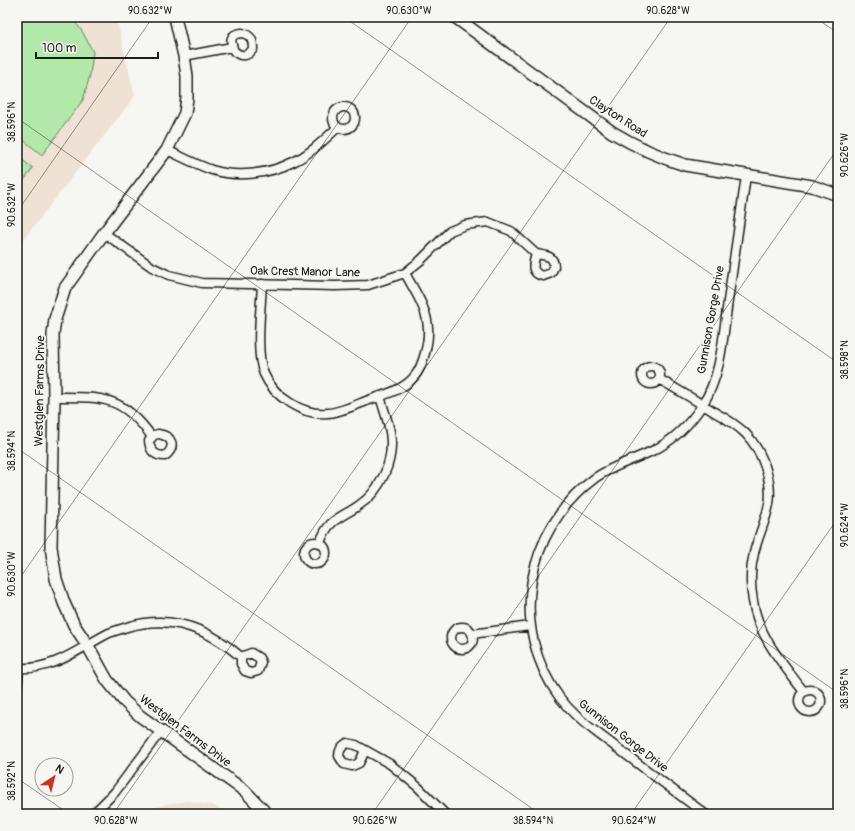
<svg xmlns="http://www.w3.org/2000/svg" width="855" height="831" font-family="Pangolin,sans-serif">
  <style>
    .built { fill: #efe2d4 }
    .green { fill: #b2e8aa; stroke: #678263 }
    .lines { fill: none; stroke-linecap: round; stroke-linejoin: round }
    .street-casing { stroke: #1c1c1c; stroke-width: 11 }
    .secondary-casing { stroke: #1c1c1c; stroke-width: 14 }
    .street { stroke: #f6f6f2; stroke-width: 8 }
    .secondary { stroke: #f6f6f2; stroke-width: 11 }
    .ticks { fill: none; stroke: #1c1c1c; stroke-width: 1; stroke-opacity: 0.45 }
    .labels { text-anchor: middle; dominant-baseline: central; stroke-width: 4; stroke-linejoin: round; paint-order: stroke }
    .street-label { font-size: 12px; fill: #1c1c1c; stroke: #f6f6f2 }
    .neatline { fill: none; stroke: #1c1c1c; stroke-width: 1.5 }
    .ticks-label { font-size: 10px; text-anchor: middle; fill: #1c1c1c }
  </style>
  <rect width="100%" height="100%" fill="#f6f6f2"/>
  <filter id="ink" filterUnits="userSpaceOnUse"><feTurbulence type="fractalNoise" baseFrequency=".025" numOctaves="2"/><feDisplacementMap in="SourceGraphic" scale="8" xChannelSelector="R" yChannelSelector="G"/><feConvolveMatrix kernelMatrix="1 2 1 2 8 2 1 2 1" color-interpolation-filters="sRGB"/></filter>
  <g filter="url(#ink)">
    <path class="built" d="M17,17H116L135,96L17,248Z
      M188,801L211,805L232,814H141L166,804Z"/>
    <path class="green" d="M17,17H71L82,31L93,52L90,75L83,100L42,155L17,135Z
      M17,156L33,168L17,190Z"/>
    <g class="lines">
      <defs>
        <path id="street" d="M242,33C251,35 253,40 253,49C247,57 241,57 234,51C230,41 229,34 242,33Z
          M184,56L232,47
          M333 118a11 11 0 1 1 22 0a11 11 0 1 1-22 0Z
          M167,150C182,157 197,165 212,170C238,178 269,174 293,162C310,154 323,141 337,128
          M104,233L152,267L169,275L202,283L335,286L368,285L405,273L421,260L450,231L465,225L480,223L488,222L511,231L536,254
          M536,254C546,256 554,255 554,267L551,273L543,276C530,273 533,264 536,254Z
          M262,284C261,308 255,353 264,374C274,397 303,416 328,413C338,413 358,404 369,400C384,395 403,390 414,377C423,367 429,342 428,328C427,308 414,290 405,273
          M642 375a9 9 0 1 1 18 0a9 9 0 1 1-18 0Z
          M659,379C678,390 697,401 716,413C727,419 737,425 746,434C762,451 773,480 769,504C766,521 758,536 754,553C750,569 750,585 753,601C758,636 783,664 804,692
          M54,397C102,397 122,395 152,437
          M158,434C173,436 176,447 165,456C155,456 150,451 149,441L154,435Z
          M304 553a11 11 0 1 1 22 0a11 11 0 1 1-22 0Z
          M320,543C328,519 339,519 358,506C381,491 395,460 390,432C388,420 383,408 380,396
          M451 638a11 11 0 1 1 22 0a11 11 0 1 1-22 0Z
          M472,634L530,626
          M251,653L259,658L261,662L258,671L251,673L245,671L241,664V657Z
          M17,668C54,671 79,648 109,633C115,631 121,629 127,627C170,614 208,628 241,657
          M17,690L19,668
          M799 701a11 11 0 1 1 22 0a11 11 0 1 1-22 0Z
          M365,751L359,763L352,766L344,764L339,756C339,750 342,746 347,743L356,745L390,764L418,787L445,814
          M93,814L115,792L161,731
          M705,814L596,732C582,722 570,711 560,698C508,628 525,530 595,478C612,466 633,460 652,451C673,441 690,424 703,404C722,374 723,335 728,301C734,259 740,217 746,176"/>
        <path id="secondary" d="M175,17L184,56L187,76V98L185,113L167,150L104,233L65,288L55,319L53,335L54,397L51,547L56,579L64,603L74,625L88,646L107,680L124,701L140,716L245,791L267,814
          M455,17L612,132C635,146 659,157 685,165L812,186L838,195"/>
      </defs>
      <use href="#street" class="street-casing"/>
      <use href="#secondary" class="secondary-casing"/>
      <use href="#street" class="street"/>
      <use href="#secondary" class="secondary"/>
    </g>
  </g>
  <path class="ticks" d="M344,17L838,363M814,17L838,33M17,118L838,693M17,212L153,17M17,448L540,814M17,582L412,17M17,778L69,814M113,814L671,17M372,814L838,148M631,814L838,518"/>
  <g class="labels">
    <g class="street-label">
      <text transform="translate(618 117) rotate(33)">Clayton Road</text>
      <text transform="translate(305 272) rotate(1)">Oak Crest Manor Lane</text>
      <text transform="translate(711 320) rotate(-80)">Gunnison Gorge Drive</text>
      <text transform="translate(40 391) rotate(-89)">Westglen Farms Drive</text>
      <text transform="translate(185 731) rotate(37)">Westglen Farms Drive</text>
      <text transform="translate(623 736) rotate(38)">Gunnison Gorge Drive</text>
    </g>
  </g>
  <rect width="855" height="831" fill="none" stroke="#f6f6f2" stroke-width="44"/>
  <g transform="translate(54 777) rotate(35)"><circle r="19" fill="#f6f6f2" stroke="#9f9f9c"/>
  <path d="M0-3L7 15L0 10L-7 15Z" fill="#c8321e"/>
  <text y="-6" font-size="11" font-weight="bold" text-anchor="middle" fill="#1c1c1c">N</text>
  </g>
  <path d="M36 52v6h122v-6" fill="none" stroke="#1c1c1c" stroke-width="2"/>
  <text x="42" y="52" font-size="12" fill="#1c1c1c" stroke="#f6f6f2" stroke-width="3" paint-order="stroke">100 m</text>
  <rect x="22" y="22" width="811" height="787" class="neatline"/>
  <g class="ticks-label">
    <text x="150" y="14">90.632°W</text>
    <text x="409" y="14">90.630°W</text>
    <text x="668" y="14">90.628°W</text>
    <text transform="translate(11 122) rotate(-90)" y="4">38.596°N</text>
    <text transform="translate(844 155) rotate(-90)" y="4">90.626°W</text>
    <text transform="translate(11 205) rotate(-90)" y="4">90.632°W</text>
    <text transform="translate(844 360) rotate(-90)" y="4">38.598°N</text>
    <text transform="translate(11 451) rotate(-90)" y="4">38.594°N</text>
    <text transform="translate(844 525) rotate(-90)" y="4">90.624°W</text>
    <text transform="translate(11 574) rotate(-90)" y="4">90.630°W</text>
    <text transform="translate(844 689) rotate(-90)" y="4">38.596°N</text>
    <text transform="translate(11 781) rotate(-90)" y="4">38.592°N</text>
    <text x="116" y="824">90.628°W</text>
    <text x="375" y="824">90.626°W</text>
    <text x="533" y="824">38.594°N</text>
    <text x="634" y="824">90.624°W</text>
  </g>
</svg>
